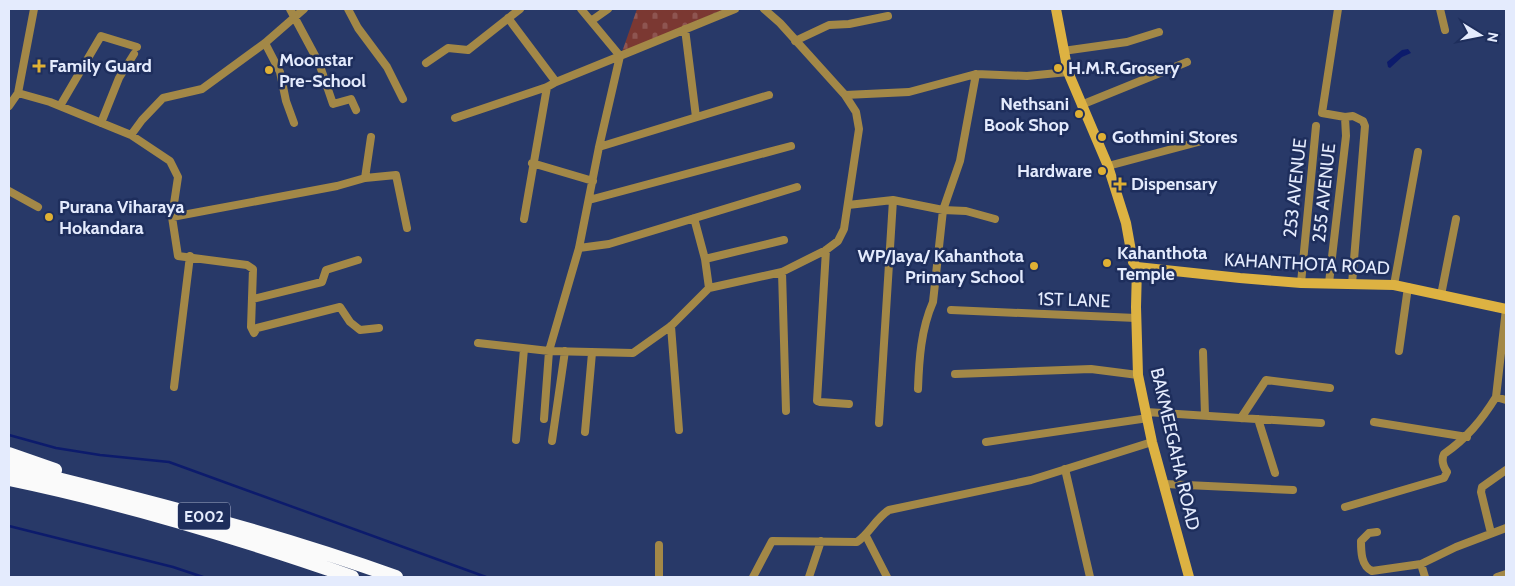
<svg xmlns="http://www.w3.org/2000/svg" width="1515" height="586" font-family="Cabin,sans-serif">
  <style>
    .cemetery { fill: url(#cemetery-stones) }
    .water { fill: #0c1b6c }
    .lines { fill: none; stroke-linecap: round; stroke-linejoin: round }
    .stream { stroke: #0c1b6c; stroke-width: 2.5 }
    .street { stroke: #a38847; stroke-width: 8 }
    .secondary { stroke: #ddb242; stroke-width: 10 }
    .highway { stroke: #fafafa; stroke-width: 14 }
    .poi-dot { fill: #dfb034; stroke: #1e2e5c; stroke-width: 2 }
    .labels { text-anchor: middle; dominant-baseline: central; stroke-width: 5; stroke-linejoin: round; paint-order: stroke }
    .shield { fill: #1e2e5c; stroke: #a9b2cd; stroke-width: 1 }
    .shield-label { font-size: 16px; font-weight: bold; fill: #e4ebfd }
    .poi-label { font-size: 18px; font-weight: bold; fill: #e4ebfd; stroke: #1e2e5c; text-anchor: start }
    .street-label { font-size: 18px; fill: #e4ebfd; stroke: #1e2e5c }
  </style>
  <defs>
    <pattern id="cemetery-stones" width="16" height="16" patternUnits="userSpaceOnUse" patternTransform="scale(1.25)"><rect width="16" height="16" fill="#7b3832"/><path d="M2 7V4a2 2 0 0 1 4 0v3zM10 15v-3a2 2 0 0 1 4 0v3z" fill="#8e5551"/></pattern>
  </defs>
  <rect width="100%" height="100%" fill="#283968"/>
  <path class="cemetery" d="M637,9H725L622,52Z"/>
  <path class="water" d="M1408,49L1411,53L1402,57L1390,68L1388,67L1387,62L1402,50Z"/>
  <g class="lines">
    <path class="stream" d="M9,435L56,448L100,455L169,462L486,577
      M9,526L173,567L203,577"/>
    <path class="street" d="M290,9L319,63L333,104L351,99L356,110
      M348,9L358,28L387,67L403,99
      M581,9L620,56L735,9
      M764,9L780,23L845,95L909,92L976,74L1027,76L1068,72
      M1440,9L1445,30
      M508,18L556,82
      M591,21L608,9
      M685,29L696,117
      M795,41L829,25L849,24L888,16
      M265,43L280,72L286,101L294,123
      M1063,51L1127,42L1159,32
      M426,63L448,48L468,50L520,9
      M18,93L50,102L131,135L142,120L163,98L202,89L265,43L304,9
      M1081,105L1187,62
      M9,106L18,93L34,9
      M60,106L101,36L137,47
      M1345,117L1353,116L1363,121L1365,126L1352,284
      M455,118L547,87L556,82L620,56L599,147L579,248L549,351L544,419
      M101,123L119,78L134,54
      M131,135L170,161L178,177L172,217L337,186L365,178L396,175L407,228
      M599,147L769,95
      M532,163L593,181
      M1108,166L1202,141
      M365,178L371,137
      M9,191L38,207
      M589,200L791,146
      M848,205L893,200L943,210L966,211L995,219
      M172,217L178,256L247,265L253,269L251,327L254,333L257,328L340,307L350,322L360,330L379,328
      M694,218L705,259L784,240
      M524,219L547,87
      M579,248L609,244L797,187
      M826,250L817,401L820,402L849,404
      M705,259L709,288
      M782,272L786,411
      M1301,283L1316,126
      M1329,283L1346,136L1345,117L1322,113L1338,9
      M1394,285L1418,152
      M1441,295L1456,219
      M253,299L322,282L326,270L358,260
      M1506,309L1496,397L1506,400
      M951,310L1136,318
      M671,326L679,430
      M478,343L549,351L633,353L671,326L709,288L782,272L826,250L838,241L844,229L859,129L856,112L845,95
      M1399,351L1408,287
      M1203,352L1205,415
      M955,374L1091,369L1138,375
      M174,387L190,256
      M918,389C919,360 921,329 933,302L943,210L960,161L976,74
      M1146,412L1321,423
      M1241,418L1266,380L1330,388
      M1258,419L1275,473
      M1374,422L1467,437
      M879,423L893,200
      M585,432L592,353
      M516,440L524,349
      M552,441L565,351
      M986,442L1148,418
      M1065,469L1090,577
      M1165,484L1293,490
      M1345,507L1444,478L1447,472C1443,466 1441,460 1444,454C1467,438 1481,421 1496,397
      M1377,532L1369,533L1361,541C1361,551 1361,566 1372,571L1421,564L1456,547L1506,528
      M1491,533L1481,492L1482,487L1506,470
      M866,536L887,577
      M659,545V577
      M1421,564L1425,577
      M753,577L772,541L857,542C870,533 876,518 889,510L1031,480L1152,442
      M809,577L821,541
      M1497,577L1506,574"/>
    <path class="secondary" d="M1056,9L1068,72L1108,166L1126,223L1133,262L1137,267L1240,278L1301,283L1394,285L1506,309
      M1137,267L1136,307L1138,375L1152,442L1189,577"/>
    <path class="highway" d="M9,454L55,470
      M9,467C140,499 270,532 396,577
      M9,479C125,503 240,538 352,577"/>
  </g>
  <g class="poi-dot">
    <path d="M36.5 58.5h5v5h5v5h-5v5h-5v-5h-5v-5h5z"/>
    <circle cx="1058" cy="68" r="5"/>
    <circle cx="269" cy="70" r="5"/>
    <circle cx="1079" cy="114" r="5"/>
    <circle cx="1102" cy="137" r="5"/>
    <circle cx="1102" cy="171" r="5"/>
    <path d="M1117.5 176.5h5v5h5v5h-5v5h-5v-5h-5v-5h5z"/>
    <circle cx="49" cy="217" r="5"/>
    <circle cx="1107" cy="263" r="5"/>
    <circle cx="1034" cy="266" r="5"/>
  </g>
  <g class="labels">
    <rect class="shield" x="178" y="502.5" width="52" height="27" rx="4"/>
    <g class="shield-label">
      <text x="204" y="516">E002</text>
    </g>
    <g class="poi-label">
      <text x="279" y="60">Moonstar<tspan x="279" dy="21">Pre-School</tspan></text>
      <text x="49" y="66">Family Guard</text>
      <text x="1068" y="68">H.M.R.Grosery</text>
      <text x="1069" y="104" text-anchor="end">Nethsani<tspan x="1069" dy="21">Book Shop</tspan></text>
      <text x="1112" y="137">Gothmini Stores</text>
      <text x="1092" y="171" text-anchor="end">Hardware</text>
      <text x="1131" y="184">Dispensary</text>
      <text x="59" y="207">Purana Viharaya<tspan x="59" dy="21">Hokandara</tspan></text>
      <text x="1117" y="253">Kahanthota<tspan x="1117" dy="21">Temple</tspan></text>
      <text x="1024" y="256" text-anchor="end">WP/Jaya/ Kahanthota<tspan x="1024" dy="21">Primary School</tspan></text>
    </g>
    <g class="street-label">
      <text transform="translate(1295 188) rotate(-84)">253 AVENUE</text>
      <text transform="translate(1324 193) rotate(-84)">255 AVENUE</text>
      <text transform="translate(1307 264) rotate(3)">KAHANTHOTA ROAD</text>
      <text transform="translate(1074 300) rotate(2)">1ST LANE</text>
      <text transform="translate(1175 449) rotate(77)">BAKMEEGAHA ROAD</text>
    </g>
  </g>
  <rect width="1515" height="586" fill="none" stroke="#e4ebfd" stroke-width="20"/>
  <g transform="translate(1480 35) rotate(100)" stroke="#1e2e5c" stroke-width="4" paint-order="stroke">
  <path d="M0-4L9 19L0 12L-9 19Z" fill="#e4ebfd"/>
  <text y="-8" font-size="14" font-weight="bold" text-anchor="middle" fill="#e4ebfd">N</text>
  </g>
</svg>
